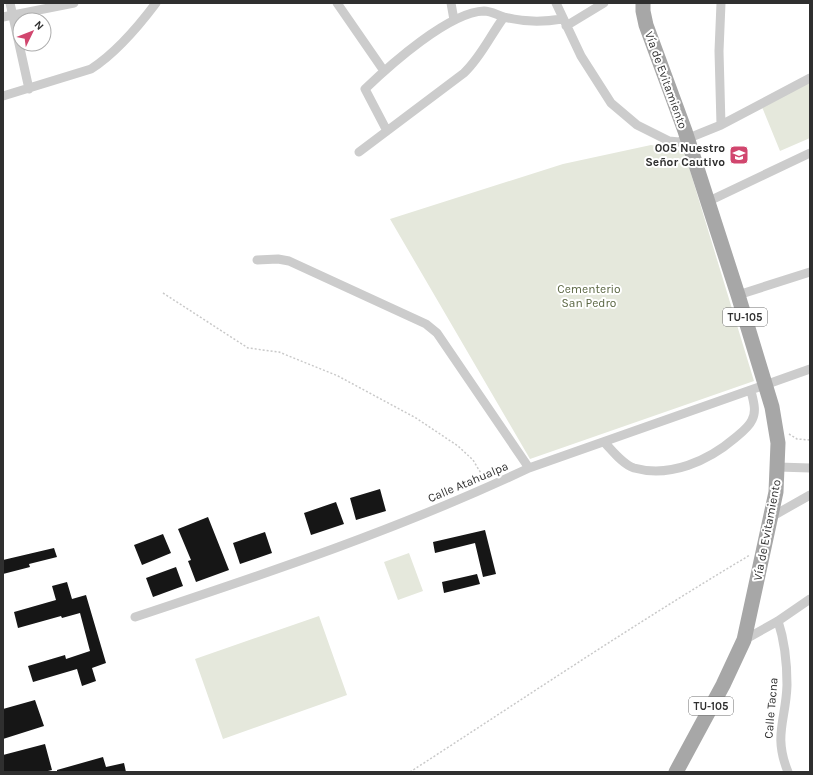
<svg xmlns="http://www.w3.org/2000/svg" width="813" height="775" font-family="Karla,sans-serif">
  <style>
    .green { fill: #e5e8dc }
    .building { fill: #161616 }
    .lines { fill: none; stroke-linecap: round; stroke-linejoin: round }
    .path { stroke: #c9c9c9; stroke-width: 1.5; stroke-dasharray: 2 2; stroke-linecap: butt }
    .street { stroke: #ccc; stroke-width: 9 }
    .primary { stroke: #a7a7a7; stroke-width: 15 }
    .labels { text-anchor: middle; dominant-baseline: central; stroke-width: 4; stroke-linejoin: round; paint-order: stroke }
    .shield { fill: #fff; stroke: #6d6d6d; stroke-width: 1 }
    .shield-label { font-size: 11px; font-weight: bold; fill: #2f2f2f }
    .street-label { font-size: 12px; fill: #2f2f2f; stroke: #fff }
    .poi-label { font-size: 12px; font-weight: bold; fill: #2f2f2f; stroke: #fff; text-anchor: end }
    .park-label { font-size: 12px; fill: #5a6642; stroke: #fff }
  </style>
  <rect width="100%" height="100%" fill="#fff"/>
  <path class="green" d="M810,81V138L780,151L762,107Z
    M651,145L684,151L754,381L530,459L390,219L563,164Z
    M409,553L423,591L398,600L384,562Z
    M319,616L347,695L223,739L195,659Z"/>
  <path class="building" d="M380,489L386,511L356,520L350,498Z
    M336,502L344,524L311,535L304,513Z
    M208,517L229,570L196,582L188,561L191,560L178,529Z
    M485,530L496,574L483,577L475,543L435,553L433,542Z
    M265,532L272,553L240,564L233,543Z
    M163,534L171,553L142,565L134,545Z
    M54,548L57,557L29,564L30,567L3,574V560Z
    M176,567L183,586L153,597L146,578Z
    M477,574L480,584L444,593L442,582Z
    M67,582L72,599L86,595L106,663L92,668L96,681L82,686L77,669L33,682L28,666L65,655L66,659L90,651L80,613L62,618L61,616L18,628L14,612L56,600L52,586Z
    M35,700L44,726L3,739V709Z
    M45,744L52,770L44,772H3V755Z
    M103,757L106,767L124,763L126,772H57V770Z"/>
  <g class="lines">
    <path class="path" d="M163,293L248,348L279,352L338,376L416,418L458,446L473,460L485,480
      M789,434L797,439L810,440
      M410,772C523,699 634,624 750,555"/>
    <path class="street" d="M10,3L29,89
      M337,3L384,71
      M451,3L454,20
      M556,3L581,56L611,103L637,125L669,141L679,142L721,125L810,78
      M721,3L719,51L721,125
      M3,17L74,3
      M566,26L604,3
      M3,96L91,69C116,53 138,27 156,3
      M387,131L365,89C390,65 449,12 484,11C491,11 497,15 504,17C523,22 544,22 562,19
      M359,152L464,73C481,57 490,36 504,17
      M707,202L810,153
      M257,260L278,259L289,261L426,324L437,333L529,468
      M738,295L810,272
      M604,442C612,450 622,464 634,468C670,478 708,461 735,438C741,433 749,427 752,420C757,411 753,400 751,391
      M778,467L810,468
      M771,517L810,495
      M135,617C268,573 402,528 529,468L810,369
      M778,621C785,642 787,662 787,685C786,720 773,735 788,772
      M744,640L778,621L810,599"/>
    <path class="primary" d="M643,3V11L646,25L685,131L738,295L772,407L778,443L776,492L744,640L723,685L676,772"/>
  </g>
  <defs>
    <symbol id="school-square" viewBox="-11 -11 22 22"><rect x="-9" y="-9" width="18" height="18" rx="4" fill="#d1466e" stroke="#fff"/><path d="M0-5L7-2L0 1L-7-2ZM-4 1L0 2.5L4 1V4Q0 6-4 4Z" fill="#fff"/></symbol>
  </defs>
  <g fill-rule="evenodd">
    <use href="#school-square" x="728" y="144" width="22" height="22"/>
  </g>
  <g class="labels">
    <g class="shield">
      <rect x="723" y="308" width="44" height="18" rx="3"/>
      <rect x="689" y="697" width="44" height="18" rx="3"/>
    </g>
    <g class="shield-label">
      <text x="745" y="317">TU-105</text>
      <text x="711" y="706">TU-105</text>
    </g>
    <g class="street-label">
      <text transform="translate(666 80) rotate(70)">Vía de Evitamiento</text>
      <text transform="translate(468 482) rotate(-23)">Calle Atahualpa</text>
      <text transform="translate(767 530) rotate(-79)">Vía de Evitamiento</text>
      <text transform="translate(771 708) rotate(-85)">Calle Tacna</text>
    </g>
    <g class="poi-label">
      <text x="725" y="148">005 Nuestro<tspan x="725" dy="14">Señor Cautivo</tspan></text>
    </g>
    <g class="park-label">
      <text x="589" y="289">Cementerio<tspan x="589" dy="14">San Pedro</tspan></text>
    </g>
  </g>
  <rect width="813" height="775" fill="none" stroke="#2f2f2f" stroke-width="8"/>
  <g transform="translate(32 32) rotate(47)"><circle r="19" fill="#ffffff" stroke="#acacac"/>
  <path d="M0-3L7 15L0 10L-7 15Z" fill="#d1466e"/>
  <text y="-6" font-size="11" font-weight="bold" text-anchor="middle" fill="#2f2f2f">N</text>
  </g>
</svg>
